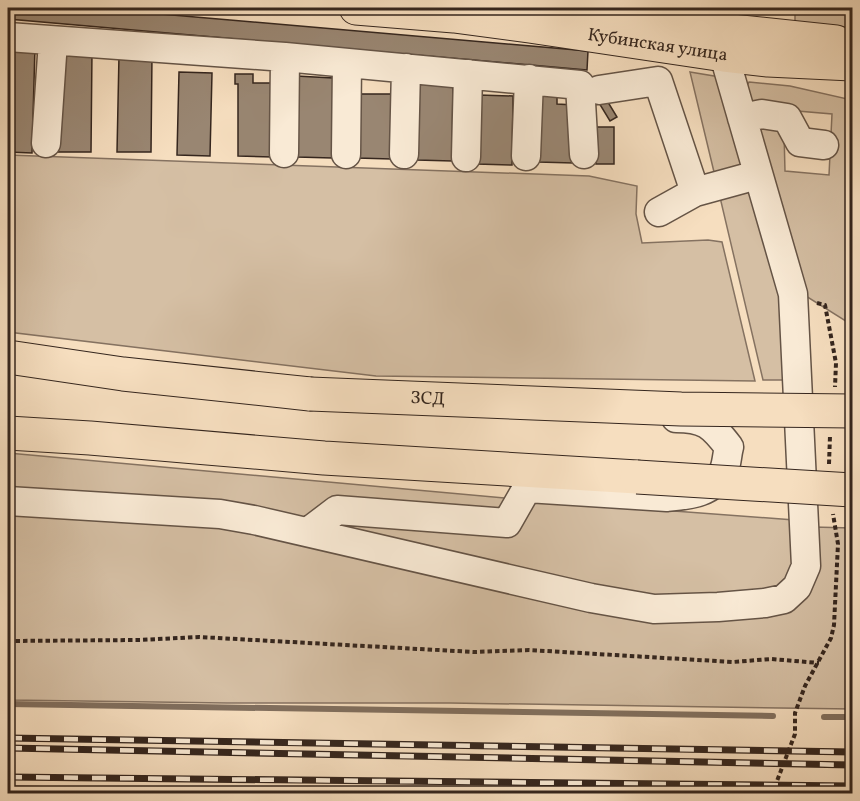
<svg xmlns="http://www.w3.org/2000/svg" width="860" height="801" font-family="Vollkorn,serif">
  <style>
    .green { fill: #d5bfa4; stroke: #857261; stroke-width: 1.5 }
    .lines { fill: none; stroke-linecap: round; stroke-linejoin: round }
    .stream { stroke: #816f5e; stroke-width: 6 }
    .building { fill: #998672; stroke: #35261e; stroke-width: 1.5 }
    .minor-casing { stroke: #655446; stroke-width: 31 }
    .major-casing { stroke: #35261e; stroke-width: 35 }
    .highway-casing { stroke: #35261e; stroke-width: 35 }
    .path { stroke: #35261e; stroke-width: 4; stroke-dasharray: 4.5 3; stroke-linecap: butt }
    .minor { stroke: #f9ead5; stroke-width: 28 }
    .major { stroke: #f6debf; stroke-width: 33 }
    .highway { stroke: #f6debf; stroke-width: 33 }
    .rail-casing { stroke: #35261e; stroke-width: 7 }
    .rail { stroke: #f9ead5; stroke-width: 4.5; stroke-dasharray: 14; stroke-linecap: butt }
    .highway-bridge-casing { stroke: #35261e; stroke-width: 35; stroke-linecap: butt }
    .highway-bridge { stroke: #f6debf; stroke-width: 33 }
    .labels { text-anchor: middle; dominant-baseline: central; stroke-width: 4.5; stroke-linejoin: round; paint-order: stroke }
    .street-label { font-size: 18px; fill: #35261e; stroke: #f9ead5 }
  </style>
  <rect width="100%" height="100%" fill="#f6debf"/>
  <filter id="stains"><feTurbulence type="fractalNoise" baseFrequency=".00333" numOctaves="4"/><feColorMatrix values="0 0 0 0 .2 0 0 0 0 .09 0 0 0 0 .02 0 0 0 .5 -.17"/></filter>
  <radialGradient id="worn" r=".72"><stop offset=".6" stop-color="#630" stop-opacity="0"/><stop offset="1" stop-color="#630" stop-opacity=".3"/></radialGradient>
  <path class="green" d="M795,10L852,12V27L795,25Z
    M690,72L720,77L744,162L739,171L719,176L714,172Z
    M749,82L790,86L852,100V325L801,293L756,125L767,123L784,133L785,171L829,175L832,114L750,107L746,87Z
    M8,155L589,176L637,186L636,214L642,243L708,240L722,242L755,381L376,376L8,332Z
    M744,187L751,193L776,278L783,314L786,380H763L719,193Z
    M8,453L515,499L503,517L307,523L8,491Z
    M527,500L794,520L793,573L778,590L659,600L323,528L337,516L509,529Z
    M8,511L186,522L769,614L813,527L852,528V709L450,703H227L8,700Z"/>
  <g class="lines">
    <path class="stream" d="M8,704L773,716
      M824,717H852"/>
  </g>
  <path class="building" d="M8,8H91L588,51L587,70L8,19Z
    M8,45L35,46L32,153L8,152Z
    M58,50L92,51L91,152H56Z
    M119,55H152L151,152H117Z
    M179,72L212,73L210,156L177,155Z
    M235,74H253V83H272V157L238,156V84H235Z
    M296,76L333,78L332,158L297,157Z
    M419,82H453L452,161L417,160Z
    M358,94H392L391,159L357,158Z
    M603,94L617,117L610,121L596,98Z
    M479,95L513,96L512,165L477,164Z
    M540,95H557V104L574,105L573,163L538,162Z
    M596,127H614V164H596Z"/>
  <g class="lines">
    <defs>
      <path id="minor" d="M8,37L285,57L580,85L584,154
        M599,90L658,81L695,192L757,175
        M742,118L762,114L787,118L800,142L824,145
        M46,143L53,41
        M284,153L285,57
        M346,154L347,63
        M404,154L406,68
        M526,156L529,79
        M466,157L468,74
        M659,212L695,192
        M8,501L220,514L254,520L591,598L654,609L718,607L765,603L784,599L797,587L806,566L793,294L724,55L720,8
        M308,532L337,510L507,523L527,488L667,497C689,495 714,493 724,470C727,463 727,454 729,447C712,425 705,418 676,418"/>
      <g id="major">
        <path id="s1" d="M356,8L454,16L529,26L724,55L768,60L852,64"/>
        <path d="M569,8L722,30L836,42"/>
      </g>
      <path id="highway" d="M8,357L123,374L310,394
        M8,433L90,438L324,458L637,477"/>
    </defs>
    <use href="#minor" class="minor-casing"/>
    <use href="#major" class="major-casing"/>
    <use href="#highway" class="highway-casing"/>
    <path class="path" d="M817,303L825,305L836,363L835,387
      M829,464L830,436
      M8,641L140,640L199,637L474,652L529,650L733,662L771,659L819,663
      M772,794L795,734V713L805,686L831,638L834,625L838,544L833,514"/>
    <use href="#minor" class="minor"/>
    <use href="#major" class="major"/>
    <use href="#highway" class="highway"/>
    <defs>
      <path id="rail" d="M8,738L852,752
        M8,748L852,765
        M8,777L852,786
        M8,789L369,794"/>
    </defs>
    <use href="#rail" class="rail-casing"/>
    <use href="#rail" class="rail"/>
    <defs>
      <g id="highway-bridge">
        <path id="s2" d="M310,394L681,409L852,411"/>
        <path d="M637,477L852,490"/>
      </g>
    </defs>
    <use href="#highway-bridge" class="highway-bridge-casing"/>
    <use href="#highway-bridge" class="highway-bridge"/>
  </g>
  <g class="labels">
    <g class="street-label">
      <text stroke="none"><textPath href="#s1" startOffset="304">Кубинская улица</textPath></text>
      <text stroke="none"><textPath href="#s2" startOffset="118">ЗСД</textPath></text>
    </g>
  </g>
  <rect width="860" height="801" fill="none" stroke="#f6debf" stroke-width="30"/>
  <rect x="9" y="9" width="842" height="783" fill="none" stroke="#35261e" stroke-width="3"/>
  <rect x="15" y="15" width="830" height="771" fill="none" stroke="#35261e" stroke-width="1.5"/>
  <rect width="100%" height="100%" filter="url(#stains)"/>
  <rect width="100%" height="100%" fill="url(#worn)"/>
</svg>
